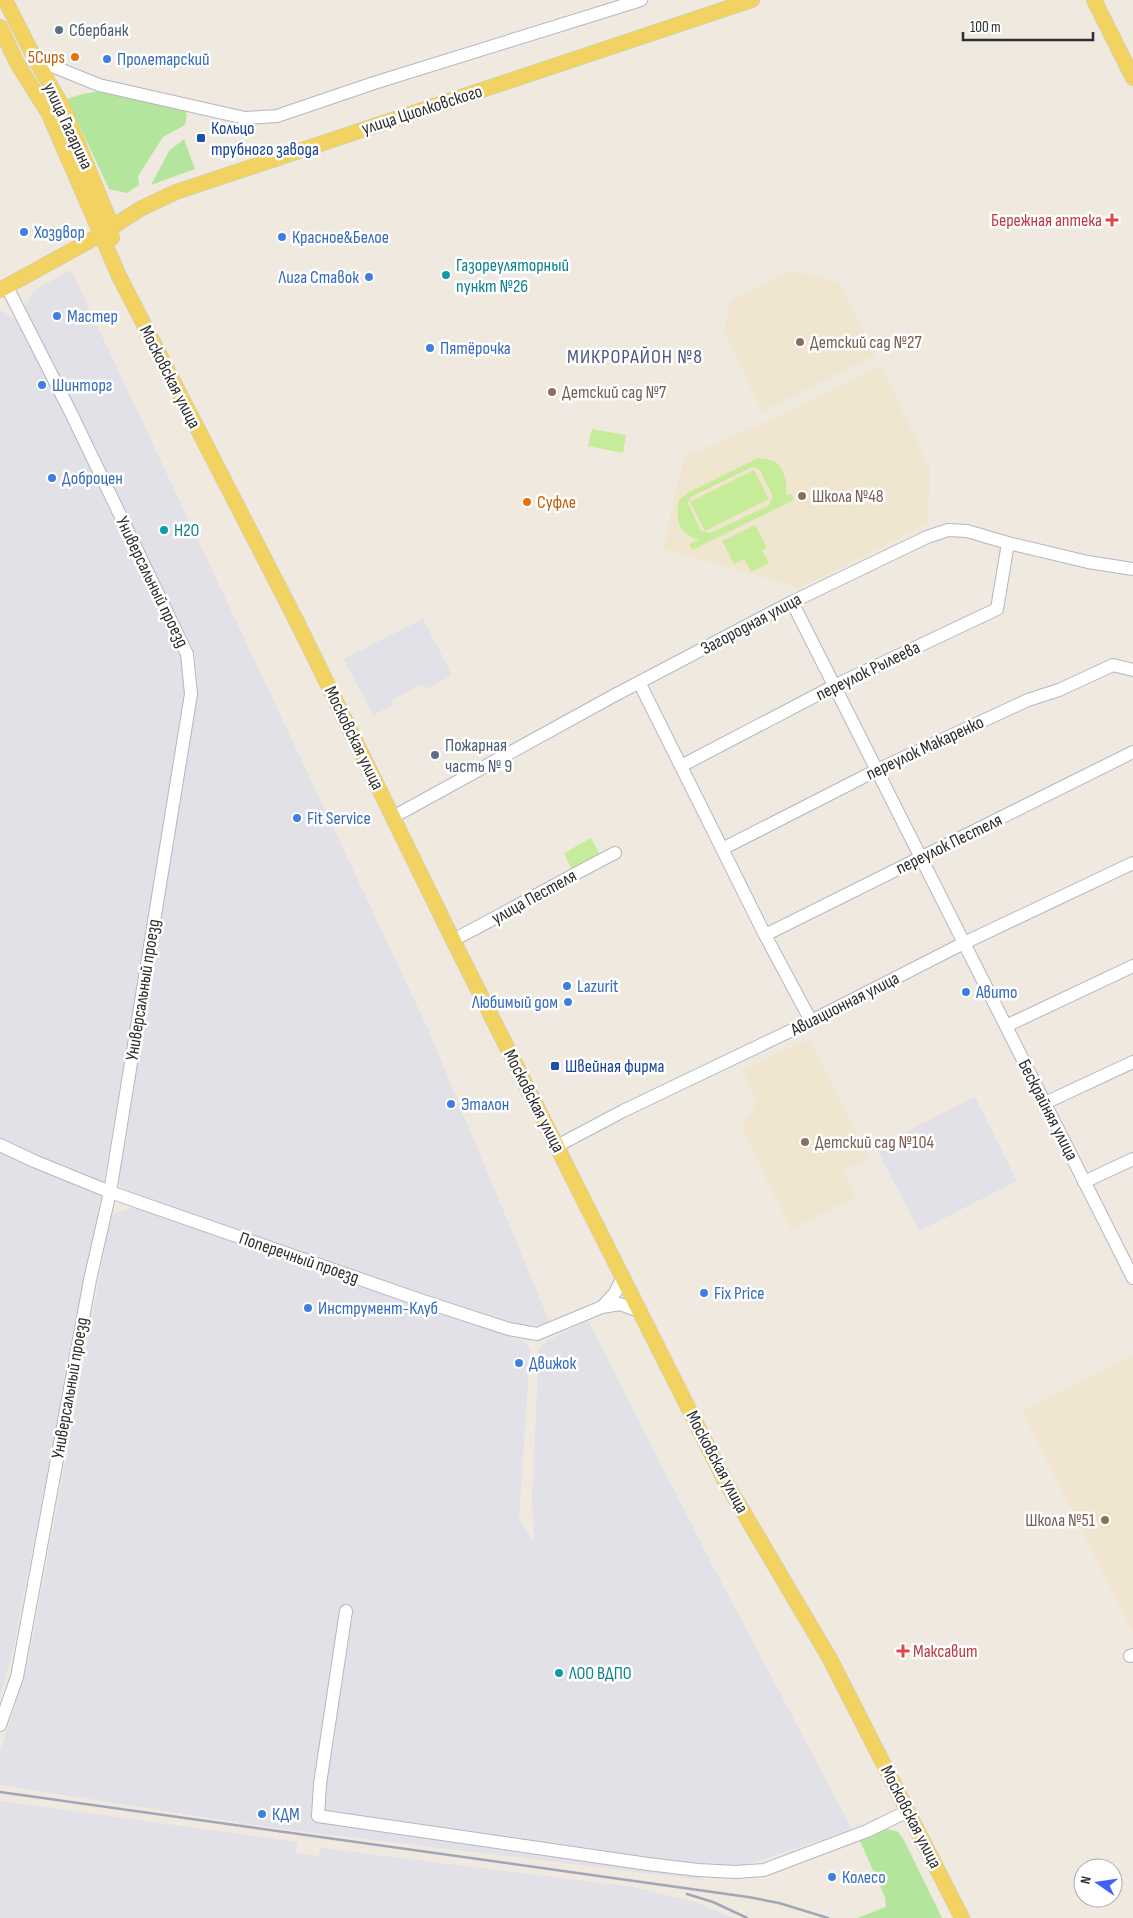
<svg xmlns="http://www.w3.org/2000/svg" width="1133" height="1918" font-family="'Sofia Sans Condensed',sans-serif">
  <style>
    .industrial { fill: #e3e1e8 }
    .education { fill: #f0e6d0 }
    .green { fill: #b4e59d }
    .pitch { fill: #c7ec99; fill-rule: evenodd }
    .lines { fill: none; stroke-linecap: round; stroke-linejoin: round }
    .minor-casing { stroke: #b4b6c1; stroke-width: 14 }
    .major-casing { stroke: #c9c9c9; stroke-width: 16 }
    .minor { stroke: #fff; stroke-width: 12 }
    .major { stroke: #f2d362; stroke-width: 15 }
    .rail { stroke: #a3a5b8; stroke-width: 2.5 }
    .service-dot { fill: #5c6f8a; stroke: #fff; stroke-width: 2 }
    .food-dot { fill: #e8710a; stroke: #fff; stroke-width: 2 }
    .shop-dot { fill: #3f7fe0; stroke: #fff; stroke-width: 2 }
    .transit-dot { fill: #1a4fb4; stroke: #fff; stroke-width: 2 }
    .health-dot { fill: #e0444e; stroke: #fff; stroke-width: 2 }
    .culture-dot { fill: #0f9aa8; stroke: #fff; stroke-width: 2 }
    .education-dot { fill: #8d6e63; stroke: #fff; stroke-width: 2 }
    .labels { text-anchor: middle; dominant-baseline: central; stroke-width: 5; stroke-linejoin: round; paint-order: stroke }
    .service-label { font-size: 18px; fill: #4e5e75; stroke: #fff; text-anchor: start }
    .food-label { font-size: 18px; fill: #c56008; stroke: #fff; text-anchor: end }
    .shop-label { font-size: 18px; fill: #366cbe; stroke: #fff; text-anchor: start }
    .street-label { font-size: 18px; fill: #2e2e2e; stroke: #fff }
    .transit-label { font-size: 18px; fill: #164399; stroke: #fff; text-anchor: start }
    .health-label { font-size: 18px; fill: #be3a42; stroke: #fff; text-anchor: end }
    .culture-label { font-size: 18px; fill: #0d838f; stroke: #fff; text-anchor: start }
    .education-label { font-size: 18px; fill: #785e54; stroke: #fff; text-anchor: start }
    .quarter-label { font-size: 20px; letter-spacing: 1px; fill: #4d5580; stroke: #fff }
  </style>
  <rect width="100%" height="100%" fill="#efe9e0"/>
  <path class="industrial" d="M71,270L427,1027L550,1323L516,1327L137,1195L120,1186L118,1166L198,686L195,653L24,311L33,291Z
    M0,310L21,322L177,637L186,676L187,695L98,1214L12,1655L0,1696Z
    M423,619L452,675L426,689L422,684L391,700L393,705L373,715L344,659Z
    M975,1097L1017,1181L919,1231L876,1147Z
    M136,1206L524,1341L530,1350L519,1519L534,1542L532,1499L539,1349L547,1341L583,1323L589,1322L709,1559L852,1829L735,1869L697,1863L703,1880L274,1828L0,1785V1752L27,1668L111,1215Z
    M0,1801L297,1842L296,1853L319,1856L320,1848L633,1887L696,1902L733,1918H0Z"/>
  <path class="education" d="M791,270L838,282L876,355L762,412L724,330L730,302Z
    M881,366L930,469L928,524L800,588L663,549L684,457L763,423Z
    M809,1039L869,1158L843,1171L856,1197L791,1229L741,1127L757,1103L743,1070Z
    M1133,1355V1631H1132L1022,1410Z"/>
  <path class="green" d="M100,91L183,108L187,114L185,125L163,137L138,176L139,185L127,193L109,189L67,99L83,94Z
    M184,139L195,169L151,185L169,151Z
    M885,1829L897,1831L904,1840L942,1918H857L886,1907L885,1897L860,1841Z"/>
  <path class="pitch" d="M592,429L626,435L623,453L588,446Z
    M758,458C764,459 773,459 778,464C785,472 788,486 786,496L791,493L794,500L692,550L689,544L699,540C677,533 676,521 679,500L689,492ZM752,467L759,469L773,497L768,506L710,533L701,531L688,503L691,497Z
    M754,470L769,499L705,531L690,502Z
    M755,525L767,548L762,550L769,563L751,572L744,559L734,564L722,541Z
    M591,838L600,855L572,870L564,853Z"/>
  <g class="lines">
    <defs>
      <path id="minor" d="M35,59L99,85L245,118L277,116L374,83L641,0
        M792,602L1133,1278
        M639,682L765,935L811,1021
        M681,766L834,686L997,609L1008,543
        M393,817L615,695L792,602L927,537L948,530L967,531L1008,543L1088,562L1133,569
        M722,849L877,770L1028,700L1059,690L1113,665L1133,670
        M765,935L1133,752
        M453,940C508,912 560,881 615,853
        M1006,1026L1133,966
        M1045,1103L1133,1062
        M0,1145L34,1161L110,1192L423,1301L509,1329L537,1334L602,1307L620,1304L641,1312
        M557,1146L623,1111L811,1021L964,943L1133,863
        M1084,1182L1133,1159
        M602,1307L615,1293L623,1277
        M346,1611L320,1784L318,1816L648,1864L698,1870L736,1872L764,1870L867,1831L908,1811
        M1130,1656L1133,1655
        M0,1725L17,1677L90,1280L110,1192L191,694L187,654L70,411L7,287"/>
      <path id="major" d="M5,0L35,59L64,109L108,217L112,238
        M1094,0L1133,78
        M0,27L17,63L49,114L119,276L297,622L453,940L725,1481L830,1659L962,1918
        M0,290L100,235L140,209L176,192L752,0"/>
    </defs>
    <use href="#minor" class="minor-casing"/>
    <use href="#major" class="major-casing"/>
    <use href="#minor" class="minor"/>
    <use href="#major" class="major"/>
    <path class="rail" d="M0,1792L748,1897L779,1903L828,1918
      M687,1894L713,1902L747,1918"/>
  </g>
  <g class="service-dot">
    <circle cx="59" cy="30" r="5"/>
    <circle cx="435" cy="755" r="5"/>
  </g>
  <g class="food-dot">
    <circle cx="75" cy="57" r="5"/>
    <circle cx="527" cy="502" r="5"/>
  </g>
  <g class="shop-dot">
    <circle cx="107" cy="59" r="5"/>
    <circle cx="24" cy="232" r="5"/>
    <circle cx="282" cy="237" r="5"/>
    <circle cx="369" cy="277" r="5"/>
    <circle cx="57" cy="316" r="5"/>
    <circle cx="430" cy="348" r="5"/>
    <circle cx="42" cy="385" r="5"/>
    <circle cx="52" cy="478" r="5"/>
    <circle cx="297" cy="818" r="5"/>
    <circle cx="567" cy="986" r="5"/>
    <circle cx="966" cy="992" r="5"/>
    <circle cx="568" cy="1002" r="5"/>
    <circle cx="451" cy="1104" r="5"/>
    <circle cx="704" cy="1293" r="5"/>
    <circle cx="308" cy="1308" r="5"/>
    <circle cx="519" cy="1363" r="5"/>
    <circle cx="262" cy="1814" r="5"/>
    <circle cx="832" cy="1877" r="5"/>
  </g>
  <g class="transit-dot">
    <rect x="196" y="133" width="10" height="10" rx="2.5"/>
    <rect x="550" y="1061" width="10" height="10" rx="2.5"/>
  </g>
  <g class="health-dot">
    <path d="M1109.5 212.5h5v5h5v5h-5v5h-5v-5h-5v-5h5z"/>
    <path d="M900.5 1643.5h5v5h5v5h-5v5h-5v-5h-5v-5h5z"/>
  </g>
  <g class="culture-dot">
    <circle cx="446" cy="275" r="5"/>
    <circle cx="164" cy="530" r="5"/>
    <circle cx="559" cy="1673" r="5"/>
  </g>
  <g class="education-dot">
    <circle cx="800" cy="342" r="5"/>
    <circle cx="552" cy="392" r="5"/>
    <circle cx="802" cy="496" r="5"/>
    <circle cx="805" cy="1142" r="5"/>
    <circle cx="1105" cy="1520" r="5"/>
  </g>
  <g class="labels">
    <g class="service-label">
      <text x="69" y="30">Сбербанк</text>
      <text x="445" y="745">Пожарная<tspan x="445" dy="21">часть № 9</tspan></text>
    </g>
    <g class="food-label">
      <text x="65" y="57">5Cups</text>
      <text x="537" y="502" text-anchor="start">Суфле</text>
    </g>
    <g class="shop-label">
      <text x="117" y="59">Пролетарский</text>
      <text x="34" y="232">Хоздвор</text>
      <text x="292" y="237">Красное&amp;Белое</text>
      <text x="359" y="277" text-anchor="end">Лига Ставок</text>
      <text x="67" y="316">Мастер</text>
      <text x="440" y="348">Пятёрочка</text>
      <text x="52" y="385">Шинторг</text>
      <text x="62" y="478">Доброцен</text>
      <text x="307" y="818">Fit Service</text>
      <text x="577" y="986">Lazurit</text>
      <text x="976" y="992">Авито</text>
      <text x="558" y="1002" text-anchor="end">Любимый дом</text>
      <text x="461" y="1104">Эталон</text>
      <text x="714" y="1293">Fix Price</text>
      <text x="318" y="1308">Инструмент-Клуб</text>
      <text x="529" y="1363">Движок</text>
      <text x="272" y="1814">КДМ</text>
      <text x="842" y="1877">Колесо</text>
    </g>
    <g class="street-label">
      <text transform="translate(422 110) rotate(-18)">улица Циолковского</text>
      <text transform="translate(68 126) rotate(65)">улица Гагарина</text>
      <text transform="translate(170 377) rotate(63)">Московская улица</text>
      <text transform="translate(152 582) rotate(64)">Универсальный проезд</text>
      <text transform="translate(751 624) rotate(-28)">Загородная улица</text>
      <text transform="translate(868 671) rotate(-26)">переулок Рылеева</text>
      <text transform="translate(354 738) rotate(64)">Московская улица</text>
      <text transform="translate(925 748) rotate(-25)">переулок Макаренко</text>
      <text transform="translate(949 844) rotate(-26)">переулок Пестеля</text>
      <text transform="translate(534 897) rotate(-29)">улица Пестеля</text>
      <text transform="translate(143 990) rotate(-81)">Универсальный проезд</text>
      <text transform="translate(845 1004) rotate(-27)">Авиационная улица</text>
      <text transform="translate(534 1101) rotate(63)">Московская улица</text>
      <text transform="translate(1048 1110) rotate(63)">Бескрайняя улица</text>
      <text transform="translate(299 1258) rotate(19)">Поперечный проезд</text>
      <text transform="translate(70 1388) rotate(-80)">Универсальный проезд</text>
      <text transform="translate(717 1462) rotate(62)">Московская улица</text>
      <text transform="translate(911 1817) rotate(63)">Московская улица</text>
    </g>
    <g class="transit-label">
      <text x="211" y="128">Кольцо<tspan x="211" dy="21">трубного завода</tspan></text>
      <text x="565" y="1066">Швейная фирма</text>
    </g>
    <g class="health-label">
      <text x="1102" y="220">Бережная аптека</text>
      <text x="913" y="1651" text-anchor="start">Максавит</text>
    </g>
    <g class="culture-label">
      <text x="456" y="265">Газореуляторный<tspan x="456" dy="21">пункт №26</tspan></text>
      <text x="174" y="530">Н2О</text>
      <text x="569" y="1673">ЛОО ВДПО</text>
    </g>
    <g class="education-label">
      <text x="810" y="342">Детский сад №27</text>
      <text x="562" y="392">Детский сад №7</text>
      <text x="812" y="496">Школа №48</text>
      <text x="815" y="1142">Детский сад №104</text>
      <text x="1095" y="1520" text-anchor="end">Школа №51</text>
    </g>
    <g class="quarter-label">
      <text x="635" y="357">МИКРОРАЙОН №8</text>
    </g>
  </g>
  <g transform="translate(1098 1883) rotate(283)"><circle r="24" fill="#ffffff" stroke="#ababab"/>
  <path d="M0-4L9 19L0 12L-9 19Z" fill="#4160fb"/>
  <text y="-8" font-size="14" font-weight="bold" text-anchor="middle" fill="#2e2e2e">N</text>
  </g>
  <path d="M963 32v8h130v-8" fill="none" stroke="#2e2e2e" stroke-width="2.5"/>
  <text x="970" y="32" font-size="15" fill="#2e2e2e" stroke="#ffffff" stroke-width="4" paint-order="stroke">100 m</text>
</svg>
